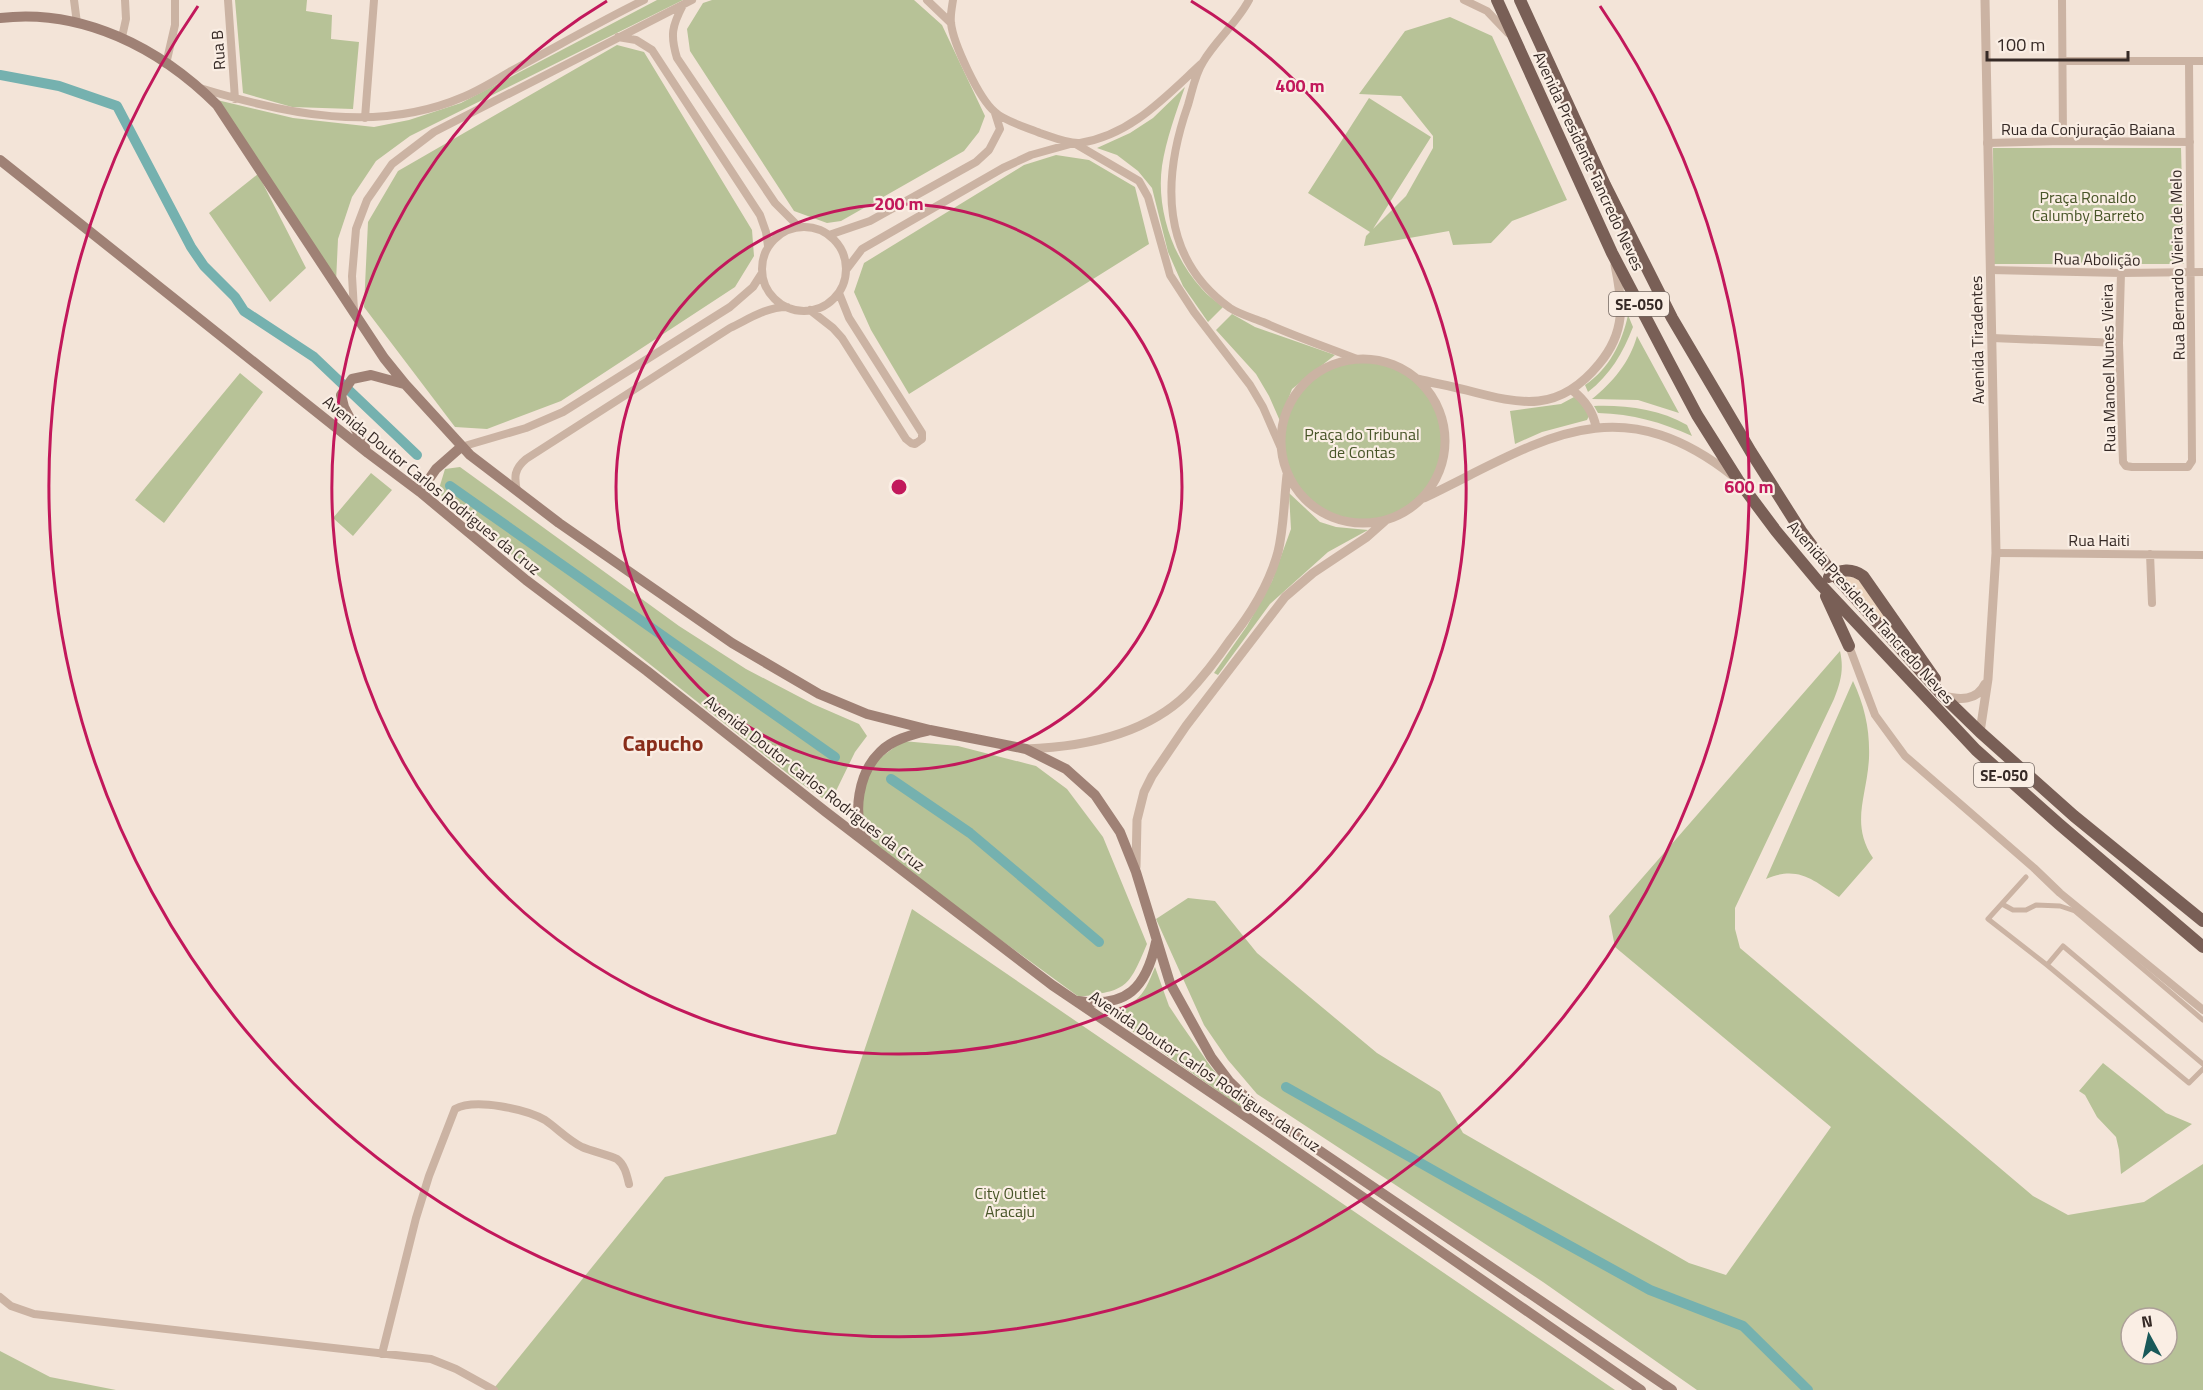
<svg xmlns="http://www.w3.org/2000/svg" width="2203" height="1390" font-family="'Titillium Web',sans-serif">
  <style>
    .green { fill: #b7c297; fill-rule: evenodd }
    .plaza { fill: #ecd4be }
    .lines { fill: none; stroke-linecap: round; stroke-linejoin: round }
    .canal { stroke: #75b1af; stroke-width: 10 }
    .pedestrian { stroke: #cbb3a3; stroke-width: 5 }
    .minor { stroke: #cbb3a3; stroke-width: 8 }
    .tertiary { stroke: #cbb3a3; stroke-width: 9 }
    .secondary { stroke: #9f8175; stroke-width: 10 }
    .primary { stroke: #795f56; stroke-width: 12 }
    .ring { fill: none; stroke: #c2185b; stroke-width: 3 }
    .labels { text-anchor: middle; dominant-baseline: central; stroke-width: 4.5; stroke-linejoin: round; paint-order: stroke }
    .shield { fill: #faeee4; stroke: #71655f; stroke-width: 1.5 }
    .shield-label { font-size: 15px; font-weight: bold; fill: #362a26 }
    .street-label { font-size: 16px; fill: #362a26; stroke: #faeee4 }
    .park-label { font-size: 16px; fill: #485528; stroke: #faeee4 }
    .district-label { font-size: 22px; font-weight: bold; fill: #892d1a; stroke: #faeee4 }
    .centre { fill: #c2185b; stroke: #faeee4; stroke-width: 3 }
    .ring-label { font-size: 18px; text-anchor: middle; font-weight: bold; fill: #c2185b; stroke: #faeee4; stroke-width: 4.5; stroke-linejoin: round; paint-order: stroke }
  </style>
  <rect width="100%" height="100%" fill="#f3e4d8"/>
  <path class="green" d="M235,0H307L306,11L332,15L331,39L359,42L353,109L292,107L243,93Z
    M657,0H683L410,136L376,161L352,197L338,239L336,282L217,100L293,118L374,127L409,120L461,103Z
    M712,0H914L942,25L985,116L979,132L964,151L841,221L827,223L794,211L690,51L687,29L703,3Z
    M1450,17L1492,36L1567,200L1512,221L1491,243L1453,245L1449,231L1364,246L1366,236L1370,232L1308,193L1369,98L1431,137L1373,229L1406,196L1433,148V136L1401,96L1359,94L1405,31Z
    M617,45L644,52L752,230L754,256L735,287L561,401L487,429L455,427L364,307L368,222L398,171Z
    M1185,87C1176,112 1166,140 1162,166C1156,209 1173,258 1202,289C1208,296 1216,301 1223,307L1208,322L1183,286L1168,252L1152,188L1138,171L1117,155L1097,148L1130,133L1153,118Z
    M1993,148H2181L2184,264H1994Z
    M1056,155L1089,160L1135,187L1149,244L909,394L871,330L854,292L864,263L1024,165Z
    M258,174L306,268L270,302L209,213Z
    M1232,314L1255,327L1335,355L1292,389L1280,421L1269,396L1256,374L1216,330Z
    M1628,315L1633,327C1623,353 1610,375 1588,392L1585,385C1609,369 1622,343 1628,315Z
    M1637,336L1679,413L1638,400L1592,399C1612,383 1630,362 1637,336Z
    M1281 442a82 82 0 1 1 164 0a82 82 0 1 1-164 0Z
    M240,373L263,392L164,523L135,500Z
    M1574,397L1581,401L1589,416L1587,420L1542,432L1515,444L1510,411L1561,404Z
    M1594,406C1626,405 1659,409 1687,425L1692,436C1661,422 1633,414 1598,413Z
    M460,467L679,626L746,669L813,704L859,724L867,736L855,752L836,791L822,798L792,777L453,508L438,492L445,469Z
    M371,473L392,490L353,536L333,518Z
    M1289,493L1320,522L1336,527L1368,530L1328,552L1270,604L1218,675L1214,673L1247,626L1272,581L1291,529Z
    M1840,651C1844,669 1841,681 1834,699L1735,908V929L1740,948L2033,1196L2068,1215L2144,1202L2203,1164V1390H1697L1543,1282L1257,1094L1228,1060L1204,1025L1156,919L1188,898L1215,901L1257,953L1377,1053L1440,1092L1463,1133L1689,1263L1726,1275L1831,1127L1615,947L1609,916ZM2131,1318H2167V1354H2131Z
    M1853,681C1865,707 1870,730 1869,758C1867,797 1850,823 1873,858L1839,897C1813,880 1798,865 1766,879Z
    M903,741L958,746L1036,766L1067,789L1103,837L1147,944C1128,989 1127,990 1079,997L867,842L857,803L865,769Z
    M912,909L1615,1390H496L495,1387L665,1177L836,1134Z
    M1155,967L1169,1006L1181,1024L1211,1067L1238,1098L1242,1108L1102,1010C1137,1005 1142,1000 1155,967Z
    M2103,1063L2166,1113L2192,1124L2121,1174L2119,1150L2116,1137L2097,1117L2085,1095L2079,1091Z
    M0,1351L50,1377L116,1390H0Z"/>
  <path class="plaza" d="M1841,576L1857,578L1929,672Z"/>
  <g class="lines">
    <path class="canal" d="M0,75L59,86L117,106L191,247L204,266L235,297L244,311L314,357L417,455
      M450,486L835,757
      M891,779L970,833L1099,942
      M1286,1087L1447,1178L1650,1290L1743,1326L1808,1390"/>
    <path class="pedestrian" d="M2026,877L1988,919L2047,965L2189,1083L2203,1069
      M2002,904L2013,910H2026L2036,905L2060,906L2075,911L2203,1020
      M2047,965L2063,946L2203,1064"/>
    <path class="minor" d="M74,0L77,23
      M228,0L235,99
      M927,0L951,23
      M953,0C952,7 950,16 951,23C953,43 979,99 995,112C1004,121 1028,128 1040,133C1052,137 1068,144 1080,143C1131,135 1165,97 1201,64
      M1249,0C1237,23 1216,40 1203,62C1195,74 1192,92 1188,105C1162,179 1160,258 1230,308C1239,314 1253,318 1263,322C1294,336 1326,347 1357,359
      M1464,0L1487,11L1508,33
      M2062,0L2063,141
      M683,5C672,26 670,35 677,58L775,203L799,227
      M122,37L126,19L125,0
      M618,37L636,40L652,50L760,215L766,232L768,246
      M2063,61H2203
      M166,64L175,25V0
      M200,88C286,114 377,134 463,97C480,90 496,80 511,71C556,47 599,22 644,0
      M365,118L374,0
      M1987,143L2063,141L2190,142
      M762 269a42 42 0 1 1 84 0a42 42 0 1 1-84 0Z
      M829,235L870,221L976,162L989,150L1000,129L995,113
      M846,270L862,249L1003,168L1031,155L1074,143L1139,181L1148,197L1170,275L1194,312L1250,385L1263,407L1280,446
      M1990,270L2121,273L2203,272
      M2121,273L2119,343L2123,462L2126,466L2132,467H2188L2192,461L2189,61
      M354,310L352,276L356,229L367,200L392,164L434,132L692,0
      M810,310L833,328L842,338L906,439L911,443L915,444L922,439V433L849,318L839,293
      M1992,338L2119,343
      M461,447L526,428L563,412L730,307L753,287L762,273
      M517,491C514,477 514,469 526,459L730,328C749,319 766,307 787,307
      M1996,553L2203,555
      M2150,554L2152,603
      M1849,646L1875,715L1905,756L2034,868L2060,893L2203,1010
      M0,1297L11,1306L34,1314L431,1359L456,1369L494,1390
      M382,1354L416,1218L429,1176L455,1109C475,1098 526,1109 545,1120C558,1129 568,1140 582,1147C591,1151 612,1156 617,1159C625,1165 627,1176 629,1184"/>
    <path class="tertiary" d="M1281 441a82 82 0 1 1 164 0a82 82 0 1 1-164 0Z
      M1417,379C1434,383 1450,386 1466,390C1522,405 1559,413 1599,364C1626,332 1623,303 1615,265
      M1572,390C1585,400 1593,411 1596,427
      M1424,498C1540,442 1615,383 1733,476
      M1943,696C1960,700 1977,701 1985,684
      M1980,732L1988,679L1996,553L1985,0
      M1026,749C1083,747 1145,735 1187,694C1203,677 1217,659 1230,640C1251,614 1269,585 1278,552C1284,527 1284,500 1287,475
      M1136,867L1137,820L1144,792L1152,776L1186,726L1285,597L1313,573L1367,537L1385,521"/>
    <path class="secondary" d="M0,18C82,8 160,48 217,105L384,358L405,384L470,455L559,523L732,643L819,694L867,714L930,730L1026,749L1066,769L1095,795L1120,832L1136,872L1170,983L1211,1057L1229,1081L1258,1109L1672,1390
      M0,160L368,453L420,492L526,580L647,671L826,812L1052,985L1250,1119L1641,1390
      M365,447L344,407L341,395L352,379L371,375L404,384
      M420,492L436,469L461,447
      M866,839C851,815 859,772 880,752C892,740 910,735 927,731
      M1078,1001C1127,1008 1146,988 1156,942"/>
    <path class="primary" d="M1497,0L1612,253L1670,364L1697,415L1738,480L1776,531L1821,585L1976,750L2059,824L2203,947
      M1520,0L1605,185L1672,318L1751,452L1801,531L1830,570L1943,696L1980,732L2074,816L2203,921
      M1829,577C1840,569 1852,568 1863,576L1935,679
      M1826,596L1849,646"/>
  </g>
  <g class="ring">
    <circle cx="899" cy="487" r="283"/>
    <path d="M1191 1A567 567 0 1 1 607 1"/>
    <path d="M1600 6A850 850 0 1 1 198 6"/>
  </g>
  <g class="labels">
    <g class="shield">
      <rect x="1609" y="292" width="60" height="24" rx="4.5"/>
      <rect x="1974" y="763" width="60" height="24" rx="4.5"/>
    </g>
    <g class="shield-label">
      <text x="1639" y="304">SE-050</text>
      <text x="2004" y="775">SE-050</text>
    </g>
    <g class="street-label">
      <text transform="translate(218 50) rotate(-94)">Rua B</text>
      <text x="2088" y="129">Rua da Conjuração Baiana</text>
      <text transform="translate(1589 161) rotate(65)">Avenida Presidente Tancredo Neves</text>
      <text transform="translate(2097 259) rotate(1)">Rua Abolição</text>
      <text transform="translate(2177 265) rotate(-91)">Rua Bernardo Vieira de Melo</text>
      <text transform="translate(1977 340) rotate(-91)">Avenida Tiradentes</text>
      <text transform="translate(2108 368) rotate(-91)">Rua Manoel Nunes Vieira</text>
      <text transform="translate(432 485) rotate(39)">Avenida Doutor Carlos Rodrigues da Cruz</text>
      <text x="2099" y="540">Rua Haiti</text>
      <text transform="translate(1871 612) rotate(48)">Avenida Presidente Tancredo Neves</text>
      <text transform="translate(815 783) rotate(38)">Avenida Doutor Carlos Rodrigues da Cruz</text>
      <text transform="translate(1205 1071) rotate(34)">Avenida Doutor Carlos Rodrigues da Cruz</text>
    </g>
    <g class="park-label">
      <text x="2088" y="197">Praça Ronaldo<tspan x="2088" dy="18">Calumby Barreto</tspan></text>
      <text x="1362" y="434">Praça do Tribunal<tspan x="1362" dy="18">de Contas</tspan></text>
      <text x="1010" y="1193">City Outlet<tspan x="1010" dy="18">Aracaju</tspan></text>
    </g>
    <g class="district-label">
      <text x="663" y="743">Capucho</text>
    </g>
  </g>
  <circle cx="899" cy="487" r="9" class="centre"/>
  <g class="ring-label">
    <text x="1300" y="92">400 m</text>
    <text x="899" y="210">200 m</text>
    <text x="1749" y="493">600 m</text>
  </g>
  <g transform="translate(2149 1336) rotate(352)"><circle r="28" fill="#faeee4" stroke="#aca098" stroke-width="1.5"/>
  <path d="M0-4.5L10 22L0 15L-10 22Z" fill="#195959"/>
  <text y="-9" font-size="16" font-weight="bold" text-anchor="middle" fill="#362a26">N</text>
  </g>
  <path d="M1987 51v9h141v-9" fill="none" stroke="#362a26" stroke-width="3"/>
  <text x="1996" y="51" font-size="18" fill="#362a26" stroke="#faeee4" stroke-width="4.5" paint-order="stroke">100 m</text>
</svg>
